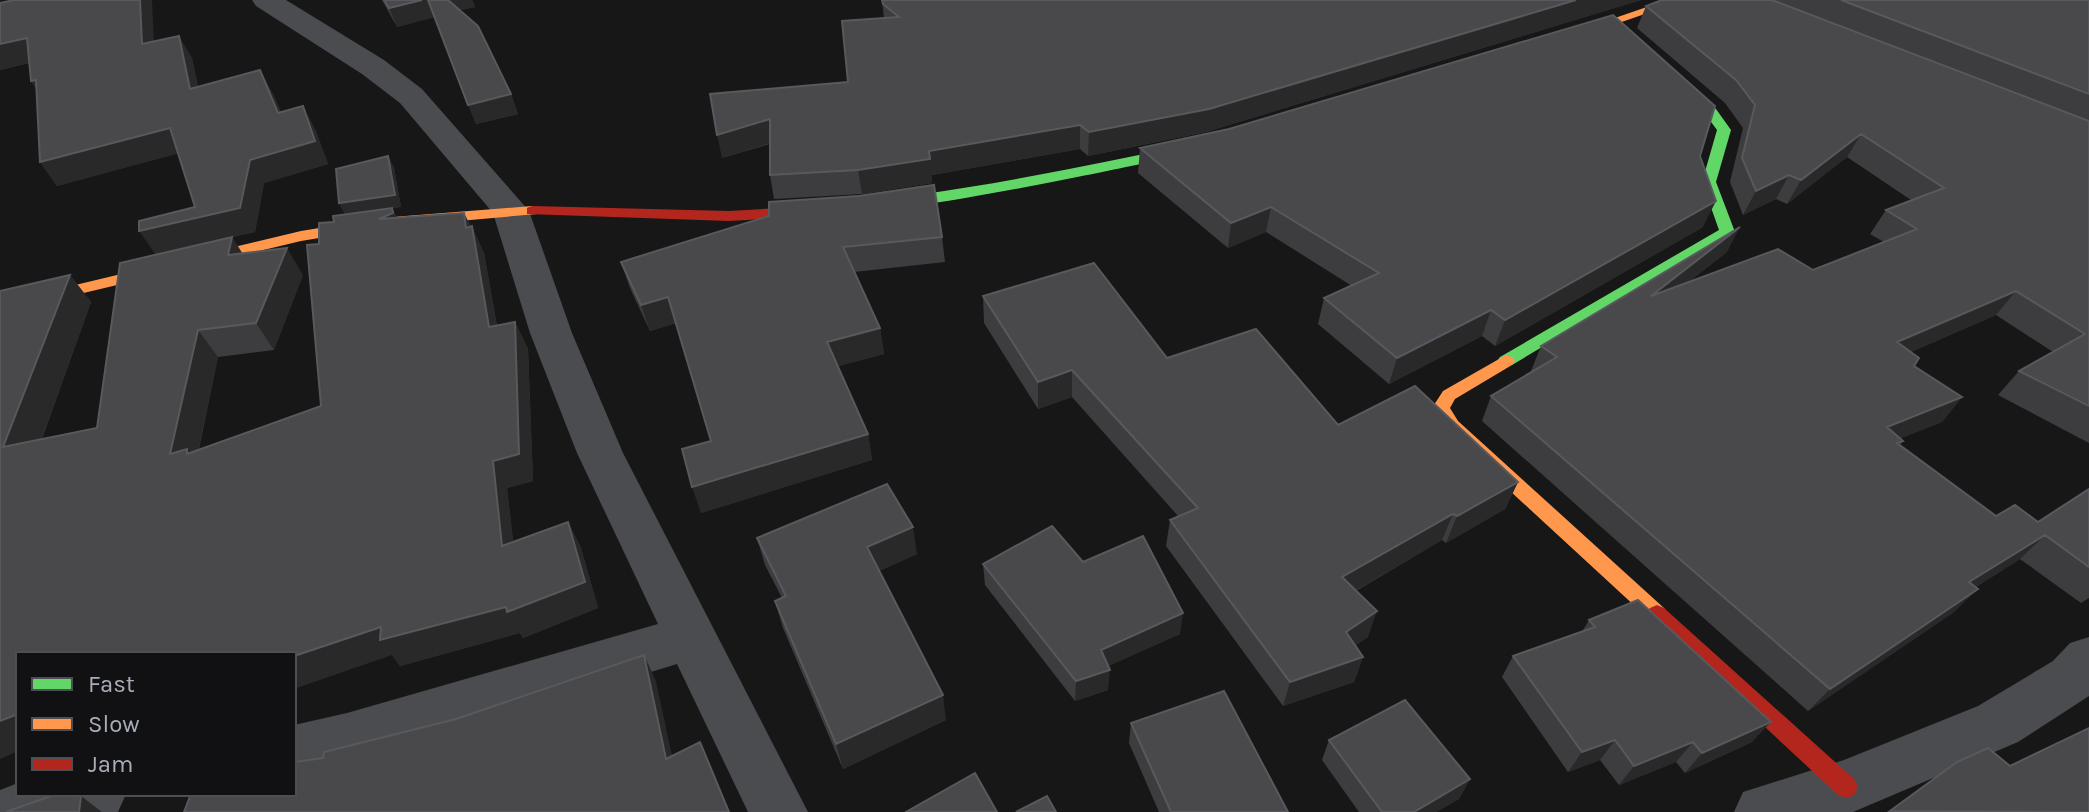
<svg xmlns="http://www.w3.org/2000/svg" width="2089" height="812" font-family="Karla,sans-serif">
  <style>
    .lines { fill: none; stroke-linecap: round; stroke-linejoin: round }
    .street { fill: #4b4c50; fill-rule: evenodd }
    .fast { fill: #63d668; fill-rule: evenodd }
    .slow { fill: #ff974d; fill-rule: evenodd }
    .jam { fill: #b3261e; fill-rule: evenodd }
    .wall { fill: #3d3d3f }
    .shaded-wall { fill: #29292a }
    .building { fill: #49494c; stroke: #58595d; stroke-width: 2 }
  </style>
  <rect width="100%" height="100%" fill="#171717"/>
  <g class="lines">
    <path class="street" d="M252,0H286L384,60L422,89L529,211L572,333L623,453L808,812H748L677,664L347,765L294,777V725L347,713L658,624L577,453L530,333L493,213L400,103L362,74L256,6Z
      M2089,637V696L2018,742L1853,812H1734L1743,792L1844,760L1978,706L2053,661L2070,643Z
      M18,783V794H126L118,812H0V790Z"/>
    <path class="fast" d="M1669,72L1716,109L1731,130L1716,182L1735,232L1512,365H1500L1497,361L1500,357L1719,230L1702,182L1717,130L1706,115L1664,79V73Z
      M1198,143L1203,144V150C1155,162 832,231 808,211L816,206C945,196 1071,169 1198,143Z"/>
    <path class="slow" d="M1667,0H1685L1567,41L1557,38Z
      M532,206L537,208V214L380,228L301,241L0,313V303L301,231L380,218Z
      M1506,355L1512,357L1515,361L1512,365L1455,399L1450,408L1458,421L1664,608L1668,614L1664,620L1657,623L1650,620L1445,431L1432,408L1443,391Z"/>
    <path class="jam" d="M532,206L729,211L816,206L824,211L816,216L729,221L527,214V208Z
      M1657,605L1664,608L1854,779L1858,787L1854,795L1846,798L1838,795L1650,620L1646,614L1650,608Z"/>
  </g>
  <path class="wall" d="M382,0H472L475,7L460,10L511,94L518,114L476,124L434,17L397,27Z
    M882,0H1641L1206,132L1088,156L1080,149L932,175V183L862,194L774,199L770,175V144L722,158L848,82L884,18Z
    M1773,0H2089V443L1998,395L2019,371L2053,352L1996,315L1911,352L1914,366L1962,397L1942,422L1901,438L1903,441L1900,445L1996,516L2038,522L2089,489V598L2081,603L2020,559L1976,587L1954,612L1808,711L1482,421L1491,396L1532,372L1531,371L1541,346L1727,252L1687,283L1813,270L1884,242L1870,234L1886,210L1911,200L1847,157L1787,204L1776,199L1743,215L1730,182L1743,128L1725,103L1637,28L1646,6Z
    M0,3L154,42L192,58L198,87L272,92L281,112L315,129L328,164L264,183L255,232L232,237L242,253L303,275L274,350L218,357L199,449L321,406L319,244L334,222L345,214L339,203L388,156L394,168L401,207L392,208L397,218L464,213L484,253L497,326L515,322L528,349L533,481L507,488L513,541L568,522L581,548L598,608L523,638L520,633L400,666L392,655L18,654L0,291L70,275L91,302L42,439L97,428L155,255L195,207L178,153L57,186L40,162L37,90L31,81L29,63L0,70Z
    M1140,148L1700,156L1703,227L1495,346L1482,336L1389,384L1318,324L1324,298L1352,286L1266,232L1228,248L1138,173Z
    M942,237L945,262L854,272L880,328L884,354L838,366L868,434L872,460L701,513L711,441L676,323L650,331L630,288L621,262Z
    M983,296L1167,358L1338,425L1518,482L1505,509L1446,543L1442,540L1356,591L1368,637L1356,645L1363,657L1354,682L1283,706L1166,546L1170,520L1178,516L1072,397L1038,409L984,323Z
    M757,538L917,554L879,571L946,720L843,769L783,628L775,601L782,598L765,565Z
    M1083,562L1180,634L1108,666V690L1075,701L985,585L983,564Z
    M1589,620L1752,742L1685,773L1676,762L1619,785L1600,760L1568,772L1502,677L1513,656L1582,632Z
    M1131,723L1288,812H1159L1129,743Z
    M1329,740L1470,779L1459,799L1436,812H1359L1322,760Z"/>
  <path class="shaded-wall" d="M140,0H152L155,67L142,44Z
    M422,0H428L435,17L397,27L389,8Z
    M444,0H472L475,7L449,13Z
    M1576,0H1641L1206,132L1088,156L1089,132Z
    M179,36L192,58L204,112L190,89Z
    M27,38L42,60L0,70V44Z
    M260,70L272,92L291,136L278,113Z
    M36,80L47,104L31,81Z
    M511,94L518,114L476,124L468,105Z
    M303,106L315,129L328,164L264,183L255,232L232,237L249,264L156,255L139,231L240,208L250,160Z
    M770,119L774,142L722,158L717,135Z
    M1080,125V149L932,175V183L862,194L858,170L929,151Z
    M170,128L184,152L57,186L40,162Z
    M1861,134L1847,157L1787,204L1801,180Z
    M388,156L394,168L401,207L392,208L406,235L345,214L339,203Z
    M1789,175L1776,199L1743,215L1756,191Z
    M1716,201L1703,227L1495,346L1505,320Z
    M1271,207L1266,232L1228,248L1231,223Z
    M464,213L473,233L472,226L484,253L502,354L489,327L466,228Z
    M1740,227L1727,252L1639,321L1651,296Z
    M287,248L303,275L274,350L256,323Z
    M70,275L91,302L29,474L3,447Z
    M2016,291L1996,315L1879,366L1897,342Z
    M668,297L676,323L650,331L641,305Z
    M1491,310L1482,336L1389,384L1397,358Z
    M515,322L528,349L533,481L507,488L517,572L502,546L493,461Z
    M880,328L884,354L832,368L827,342Z
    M198,330L218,357L196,461L170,454Z
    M1072,370V397L1038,409V382Z
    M1962,397L1942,422L1868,451L1887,427Z
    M868,434L872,460L701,513L692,487Z
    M1518,482L1505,509L1446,543L1457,516Z
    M1453,514L1442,540L1334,603L1342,577Z
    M568,522L581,548L598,608L523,638L520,633L400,666L392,655L294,689V656Z
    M913,527L917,554L872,574L867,547Z
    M2045,535L2020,559L1946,606L1969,582Z
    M1978,589L1954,612L1808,711L1830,689Z
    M1377,611L1368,637L1338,657L1346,632Z
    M1183,613L1180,634L1100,670L1101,650Z
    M644,655L656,681L678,784L666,759Z
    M1363,657L1354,682L1283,706L1290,682Z
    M1110,670L1108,690L1075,701L1076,681Z
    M943,695L946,720L843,769L836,744Z
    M18,714V751L0,759V721Z
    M1771,722L1752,742L1685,773L1702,753Z
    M1615,740L1600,760L1568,772L1582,752Z
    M1693,742L1676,762L1619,785L1634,766Z
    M1470,779L1459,799L1436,812H1414Z
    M81,796L102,812H79Z"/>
  <path class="building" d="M14,0H140L142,44L179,36L190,89L260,70L278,113L303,106L315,141L250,160L240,208L139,231V221L195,207L170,128L40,162L36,80L31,81L27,38L0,44V3Z
    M384,0H422L389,8Z
    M428,0H448L478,26L511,94L468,105Z
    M882,0H1576L1209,109L1089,132L1080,125L929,151L930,159L858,170L770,175V119L717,135L710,94L848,82L842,21L899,17L883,4Z
    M1662,0H1772L2089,121V406L2019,371L2085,334L2016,291L1897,342L1919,358L1914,366L1962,397L1887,427L1903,441L1897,443L1996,516L2015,505L2038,522L2089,489V567L2045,535L1969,582L1978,589L1830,689L1491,396L1557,357L1541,346L1740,227L1651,296L1778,249L1813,270L1917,229L1886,210L1944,188L1861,134L1801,180L1789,175L1756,191L1742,158L1755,105L1736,80L1646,6Z
    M1841,0H2089V94Z
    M1613,15L1715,106L1700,156L1716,201L1505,320L1491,310L1397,358L1324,298L1379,273L1271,207L1231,223L1140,148L1229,129Z
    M388,156L395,195L339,203L336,169Z
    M934,185L942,237L843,247L880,328L827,342L868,434L692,487L682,449L711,441L668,297L641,305L621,262L769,216V202L859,196Z
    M392,208L393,213L379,219L464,213L466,228L472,226L489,327L515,322L519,454L493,461L502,546L568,522L585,582L507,612L506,607L380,640L381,627L294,656V654H18V714L0,721V291L70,275L3,447L97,428L120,263L232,237L228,255L287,248L256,323L198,330L170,454L187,449V454L321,406L307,245L319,244V223L334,222L333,216Z
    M1094,263L1167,358L1256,329L1338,425L1415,386L1518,482L1457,516L1453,514L1342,577L1377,611L1346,632L1363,657L1290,682L1170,520L1198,508L1072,370L1038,382L983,296Z
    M887,484L913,527L867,547L943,695L836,744L775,601L786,596L757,538Z
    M1052,526L1083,562L1143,536L1183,613L1101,650L1110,670L1076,681L983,564Z
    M1638,600L1771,722L1702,753L1693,742L1634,766L1615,740L1582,752L1513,656L1595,627L1589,620Z
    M644,655L666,759L700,742L729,812H184L191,794H294V762L323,758L324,752L456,719Z
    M1224,691L1288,812H1171L1131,723Z
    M1405,700L1470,779L1414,812H1382L1329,740Z
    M2089,728V812L1890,811L1957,762L1988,748L2010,766Z
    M975,773L997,812H906Z
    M51,796H81L79,812H6Z
    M1047,796L1056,812H1016Z"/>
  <rect x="16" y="652" width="280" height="144" fill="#111113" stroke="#4d4f55" stroke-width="2"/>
  <rect x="32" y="678" width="40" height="12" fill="#63d668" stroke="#4d4f55" stroke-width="2"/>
  <text x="88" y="692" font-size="24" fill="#a8adb8">Fast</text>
  <rect x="32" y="718" width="40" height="12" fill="#ff974d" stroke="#4d4f55" stroke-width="2"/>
  <text x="88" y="732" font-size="24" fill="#a8adb8">Slow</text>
  <rect x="32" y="758" width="40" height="12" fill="#b3261e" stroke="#4d4f55" stroke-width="2"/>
  <text x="88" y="772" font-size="24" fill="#a8adb8">Jam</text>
</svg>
